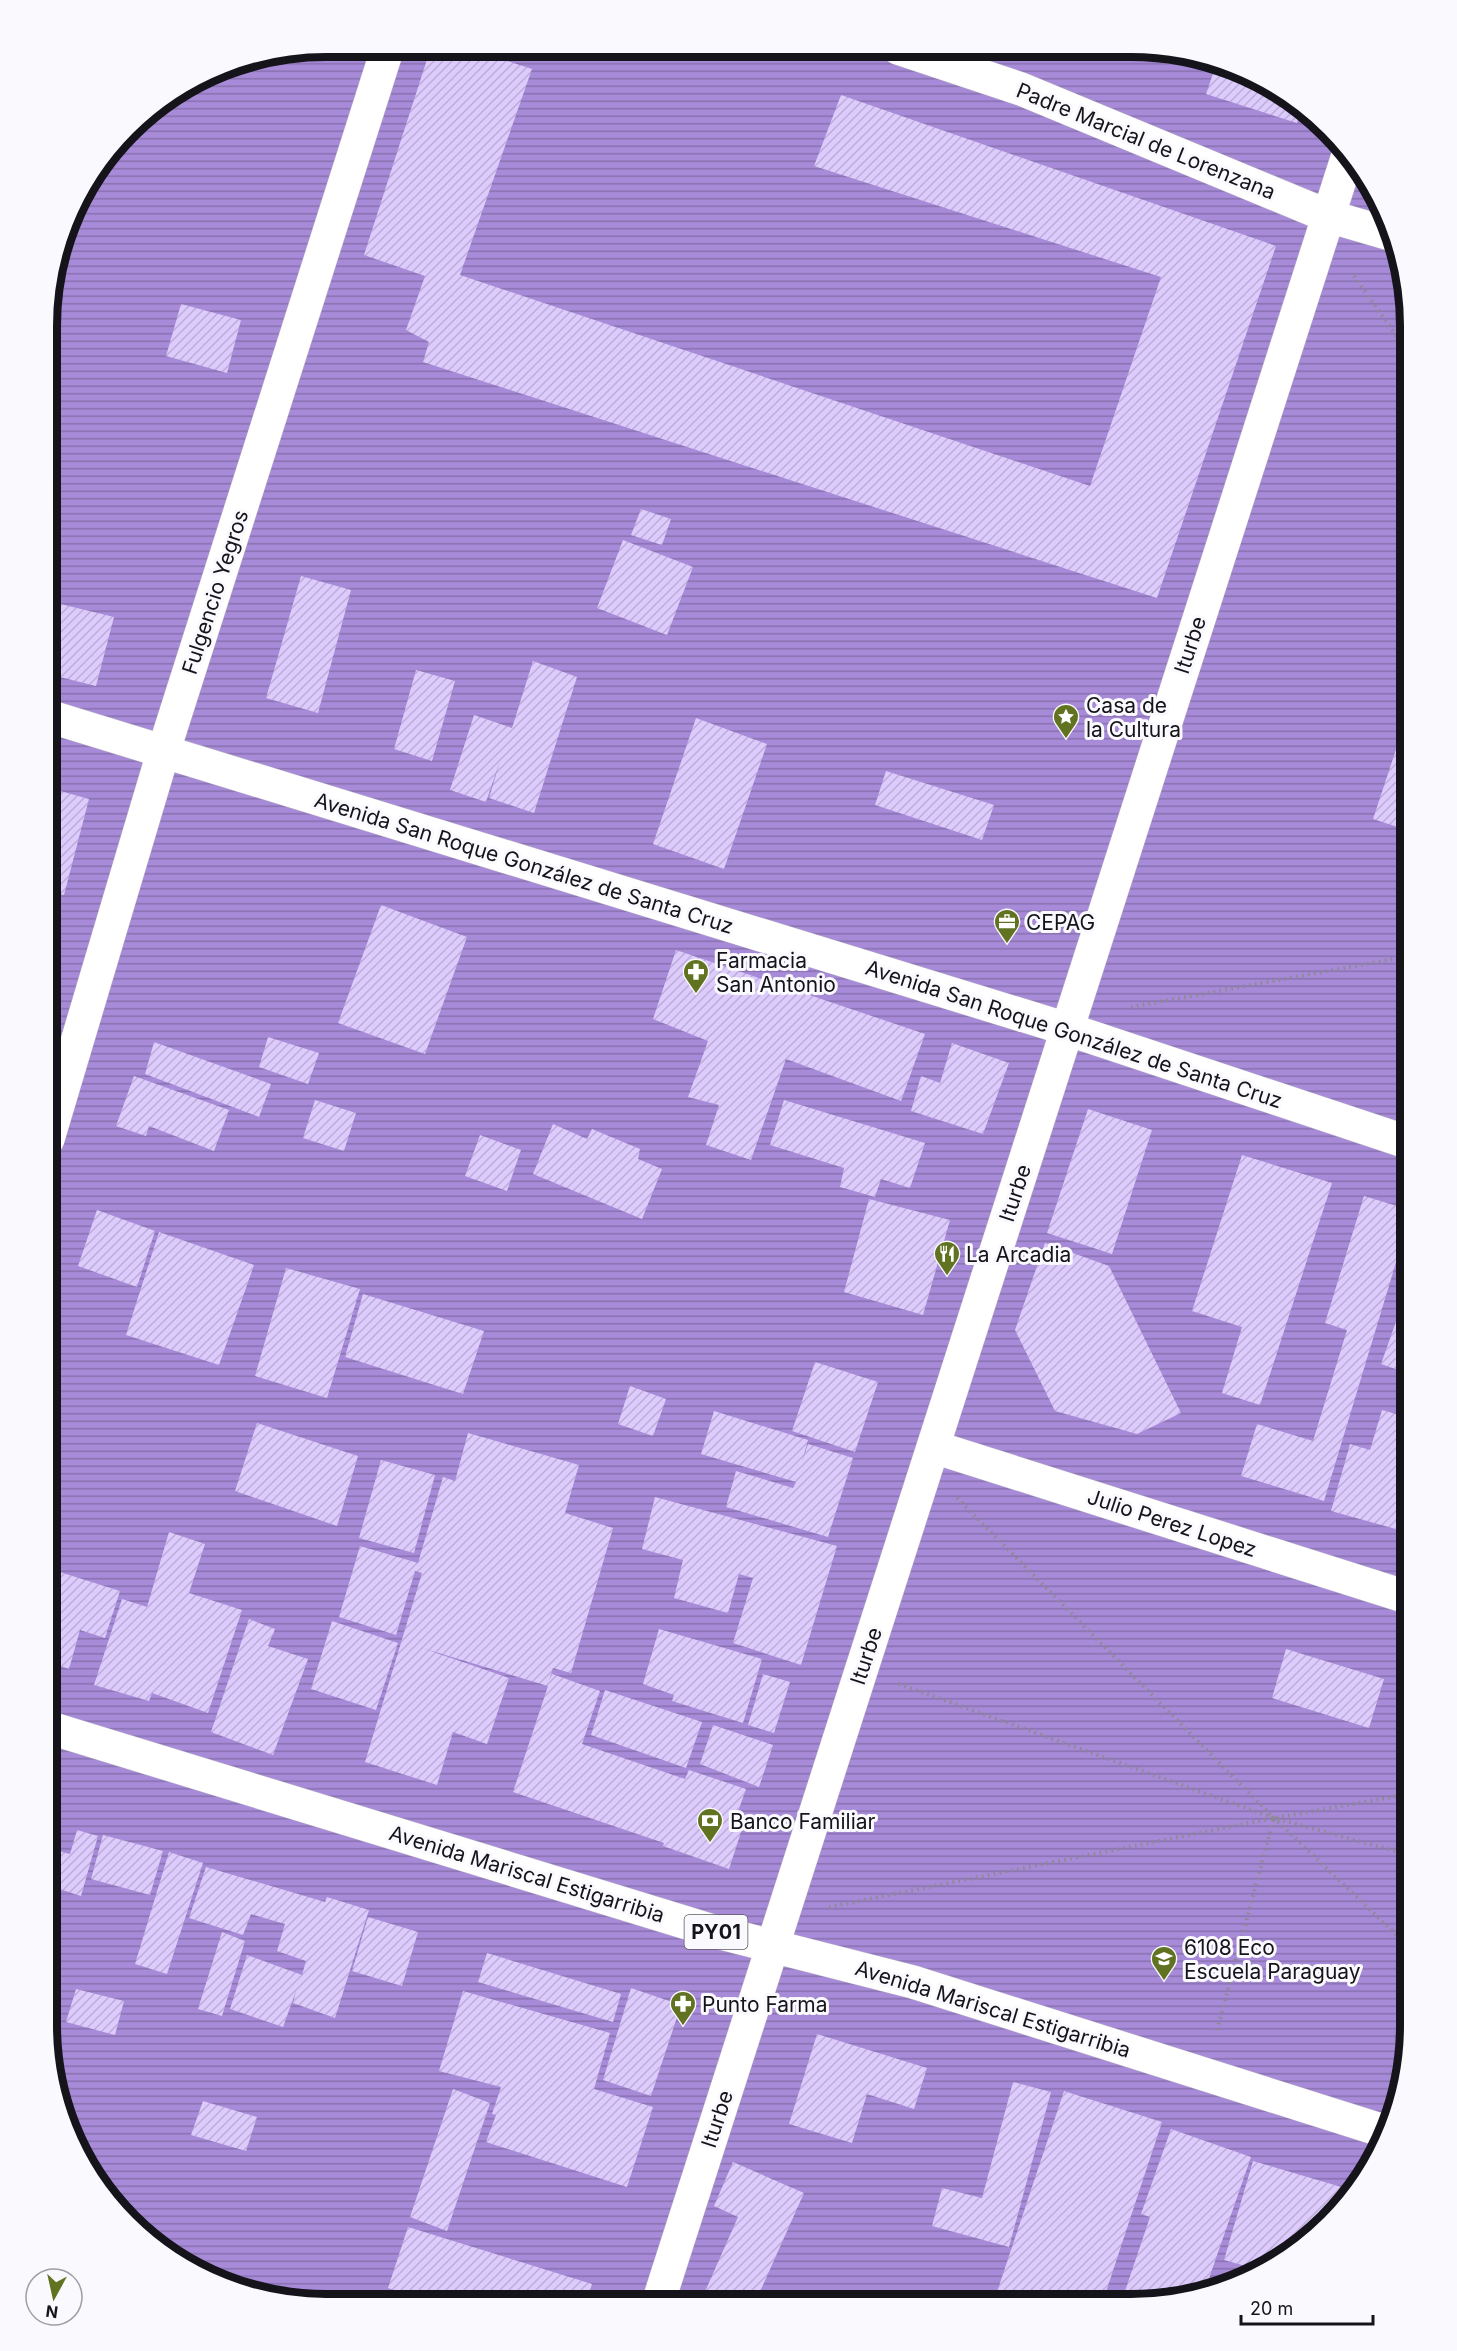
<svg xmlns="http://www.w3.org/2000/svg" width="1457" height="2351" font-family="Inter,sans-serif">
  <style>
    .water { fill: url(#water-rules) }
    .building { fill: url(#building-hatch) }
    .lines { fill: none; stroke-linecap: round; stroke-linejoin: round }
    .minor-casing { stroke: #bab4c8; stroke-width: 34 }
    .trunk-casing { stroke: #bab4c8; stroke-width: 34 }
    .path { stroke: #8b8a8f; stroke-width: 4; stroke-dasharray: 1.5 4.5; stroke-linecap: butt }
    .minor { stroke: #fff; stroke-width: 33 }
    .trunk { stroke: #fff; stroke-width: 33 }
    .labels { text-anchor: middle; dominant-baseline: central; stroke-width: 6; stroke-linejoin: round; paint-order: stroke }
    .shield { fill: #faf9fd; stroke: #5a595f; stroke-width: 1.5 }
    .shield-label { font-size: 20px; font-weight: bold; fill: #16141b }
    .street-label { font-size: 21px; fill: #16141b; stroke: #faf9fd }
    .poi-label { font-size: 21px; fill: #16141b; stroke: #faf9fd; text-anchor: start }
    .rim { fill: none; stroke: #16141b; stroke-width: 8 }
  </style>
  <defs>
    <pattern id="water-rules" width="6" height="5" patternUnits="userSpaceOnUse" patternTransform="scale(1.5)"><rect width="6" height="5" fill="#a88bd8"/><path d="M0 2.5h6" fill="none" stroke="#8870ae"/></pattern>
    <pattern id="building-hatch" width="6" height="6" patternUnits="userSpaceOnUse" patternTransform="scale(1.5)"><rect width="6" height="6" fill="#dccbfc"/><path d="M-1 1l2-2M0 6l6-6M5 7l2-2" fill="none" stroke="#bcadd7"/></pattern>
  </defs>
  <rect width="100%" height="100%" fill="#faf9fd"/>
  <path class="water" d="M326,47L1168,49L1239,68L1302,104L1353,156L1389,219L1410,326V2044L1396,2115L1353,2195L1301,2247L1238,2283L1132,2304L290,2302L219,2283L156,2247L104,2196L68,2132L47,2025L49,290L75,202L141,116L219,68Z"/>
  <path class="building" d="M431,47H464L532,69L460,275L1090,486L1161,277L814,166L841,95L1276,246L1157,598L423,362L429,342L406,330L425,276L364,255Z
    M1217,62L1239,68L1302,104L1297,123L1206,94Z
    M181,304L241,320L227,373L166,356Z
    M641,509L671,519L662,545L631,535Z
    M623,540L693,567L667,635L597,608Z
    M301,576L351,590L318,713L266,698Z
    M48,601L114,617L96,686L48,674Z
    M533,661L577,677L534,813L489,798L500,761L486,802L450,790L474,715L512,728Z
    M416,670L455,681L432,761L394,749Z
    M1410,707V831L1373,819Z
    M696,718L767,744L724,869L653,844Z
    M48,761L58,764L49,794H48Z
    M886,771L994,805L982,840L875,805Z
    M53,789L89,799L64,895L48,892V807Z
    M381,905L467,937L425,1054L338,1023Z
    M676,950L925,1034L901,1101L786,1059L751,1160L706,1145L719,1105L688,1097L708,1041L653,1019Z
    M268,1037L319,1053L308,1084L259,1067Z
    M154,1042L271,1084L259,1117L145,1074Z
    M952,1043L1009,1063L983,1134L911,1111L921,1076L940,1083Z
    M134,1076L229,1110L214,1151L149,1126L146,1136L116,1126Z
    M315,1100L356,1113L344,1151L303,1138Z
    M784,1100L925,1143L910,1188L881,1179L875,1197L840,1187L844,1168L770,1145Z
    M1088,1109L1152,1130L1112,1254L1047,1233Z
    M553,1124L587,1139L592,1129L640,1149L638,1159L662,1169L642,1219L533,1174Z
    M480,1135L521,1150L507,1191L465,1176Z
    M1242,1155L1332,1183L1260,1405L1222,1393L1242,1327L1192,1311Z
    M1364,1196L1410,1210V1216L1324,1501L1241,1476L1257,1424L1313,1441L1347,1330L1325,1323Z
    M869,1199L950,1220L923,1315L844,1292Z
    M97,1210L155,1231L137,1287L78,1266Z
    M159,1232L254,1265L219,1365L126,1335Z
    M1045,1243L1109,1266L1181,1413L1137,1434L1055,1411L1015,1330Z
    M286,1268L360,1289L327,1398L255,1376Z
    M1410,1282V1374L1381,1364Z
    M363,1294L484,1331L463,1394L345,1357Z
    M815,1362L878,1382L855,1452L792,1431Z
    M630,1386L666,1399L653,1436L618,1424Z
    M1382,1410L1410,1418V1505L1403,1531L1331,1511L1350,1444L1370,1450Z
    M714,1411L808,1440L802,1462L808,1444L853,1458L828,1537L726,1507L736,1471L793,1488L796,1482L701,1454Z
    M257,1423L358,1456L337,1526L235,1491Z
    M468,1433L579,1465L565,1513L613,1528L571,1673L553,1668L549,1681L552,1674L600,1691L582,1744L685,1779L689,1770L746,1789L734,1823L743,1826L729,1869L663,1846L664,1843L513,1792L548,1686L422,1648L509,1678L487,1744L453,1732L437,1785L365,1762L422,1573L415,1571L396,1635L339,1617L360,1546L418,1563L443,1477L455,1481Z
    M381,1460L435,1475L414,1553L359,1538Z
    M655,1497L837,1546L801,1665L733,1643L753,1578L739,1574L728,1613L674,1598L683,1560L642,1549Z
    M169,1532L205,1544L189,1593L242,1610L208,1713L152,1693L149,1701L94,1685L122,1599L147,1607Z
    M47,1568L120,1591L105,1638L80,1630L69,1669L47,1661Z
    M249,1619L275,1629L268,1646L308,1659L273,1755L211,1732Z
    M332,1621L398,1643L376,1710L311,1689Z
    M659,1629L762,1659L743,1723L672,1701L674,1695L643,1684Z
    M1286,1649L1384,1679L1369,1728L1272,1698Z
    M763,1674L790,1682L774,1733L748,1725Z
    M605,1690L702,1722L686,1768L591,1735Z
    M713,1725L773,1745L759,1787L700,1764Z
    M77,1830L98,1836L81,1896L47,1885V1848L70,1854Z
    M103,1835L163,1851L150,1895L91,1879Z
    M169,1852L203,1863L167,1974L135,1964Z
    M206,1867L325,1902L327,1897L369,1910L335,2018L293,2003L296,1991L283,2027L230,2009L247,1955L302,1975L306,1961L277,1951L285,1924L251,1914L243,1935L189,1918Z
    M368,1917L418,1932L402,1986L352,1971Z
    M222,1932L245,1941L222,2016L198,2009Z
    M487,1953L621,1994L613,2022L478,1982Z
    M631,1988L681,2005L651,2096L603,2080Z
    M76,1989L124,2001L115,2035L66,2022Z
    M463,1991L610,2033L594,2089L653,2107L627,2187L486,2142L496,2115L492,2114L501,2087L439,2071Z
    M817,2034L927,2068L914,2109L867,2094L852,2143L789,2124Z
    M1013,2082L1051,2092L1009,2247L932,2226L942,2188L982,2198Z
    M453,2089L490,2103L447,2231L410,2217Z
    M1064,2091L1162,2122L1102,2304H993Z
    M203,2101L257,2117L246,2151L191,2135Z
    M1171,2129L1251,2157L1205,2290L1126,2304L1121,2303L1150,2217L1141,2214Z
    M1253,2161L1355,2191L1301,2247L1260,2270L1224,2260Z
    M733,2162L804,2193L755,2303H700L738,2217L714,2206Z
    M408,2227L592,2284L586,2303H432L388,2288Z"/>
  <g class="lines">
    <defs>
      <path id="minor" d="M898,48L1021,89L1328,216L1393,235
        M48,716L1067,1029L1410,1143
        M48,1139L163,753L388,47
        M934,1447L1410,1598
        M658,2303L1349,152"/>
      <path id="trunk" d="M47,1727L713,1931L913,1982L1387,2132"/>
    </defs>
    <use href="#minor" class="minor-casing"/>
    <use href="#trunk" class="trunk-casing"/>
    <path class="path" d="M1354,276L1410,355
      M1131,1007L1410,956
      M957,1498L1274,1818L1410,1948
      M899,1684L1274,1818L1410,1855
      M829,1907L1274,1818L1410,1794
      M1217,2030L1274,1818"/>
    <use href="#minor" class="minor"/>
    <use href="#trunk" class="trunk"/>
  </g>
  <defs>
    <symbol id="sight-pin" viewBox="-11 -11 22 30"><path d="M0 17L-7.5 6A9.5 9.5 0 1 1 7.5 6Z" fill="#617321" stroke="#faf9fd"/><path d="M0-6L1.8-2.2L6-1.7L2.9 1.2L3.7 5.4L0 3.3L-3.7 5.4L-2.9 1.2L-6-1.7L-1.8-2.2Z" fill="#fff"/></symbol>
    <symbol id="office-pin" viewBox="-11 -11 22 30"><path d="M0 17L-7.5 6A9.5 9.5 0 1 1 7.5 6Z" fill="#617321" stroke="#faf9fd"/><path d="M-6-3h4V-5.5h4V-3h4V5H-6ZM-1-4.5V-3h2v-1.5ZM-6 0V1H6V0Z" fill="#fff"/></symbol>
    <symbol id="pharmacy-pin" viewBox="-11 -11 22 30"><path d="M0 17L-7.5 6A9.5 9.5 0 1 1 7.5 6Z" fill="#617321" stroke="#faf9fd"/><path d="M-2-6h4v4h4v4h-4v4h-4v-4h-4v-4h4Z" fill="#fff"/></symbol>
    <symbol id="restaurant-pin" viewBox="-11 -11 22 30"><path d="M0 17L-7.5 6A9.5 9.5 0 1 1 7.5 6Z" fill="#617321" stroke="#faf9fd"/><path d="M-5-6h1v4h1v-4h1v4h1v-4h1v5L-1.5 .5V6h-2V.5L-5-1ZM5-6V6H3V1.5H1.5Q1.5-4 5-6Z" fill="#fff"/></symbol>
    <symbol id="bank-pin" viewBox="-11 -11 22 30"><path d="M0 17L-7.5 6A9.5 9.5 0 1 1 7.5 6Z" fill="#617321" stroke="#faf9fd"/><path d="M-6-4H6V4H-6ZM0-2.3a2.3 2.3 0 1 0 0 4.6a2.3 2.3 0 1 0 0-4.6Z" fill="#fff"/></symbol>
    <symbol id="school-pin" viewBox="-11 -11 22 30"><path d="M0 17L-7.5 6A9.5 9.5 0 1 1 7.5 6Z" fill="#617321" stroke="#faf9fd"/><path d="M0-5L7-2L0 1L-7-2ZM-4 1L0 2.5L4 1V4Q0 6-4 4Z" fill="#fff"/></symbol>
  </defs>
  <g fill-rule="evenodd">
    <use href="#sight-pin" x="1051" y="702" width="30" height="40"/>
    <use href="#office-pin" x="992" y="907" width="30" height="40"/>
    <use href="#pharmacy-pin" x="681" y="957" width="30" height="40"/>
    <use href="#restaurant-pin" x="932" y="1239" width="30" height="40"/>
    <use href="#bank-pin" x="695" y="1806" width="30" height="40"/>
    <use href="#school-pin" x="1149" y="1944" width="30" height="40"/>
    <use href="#pharmacy-pin" x="668" y="1989" width="30" height="40"/>
  </g>
  <g class="labels">
    <rect class="shield" x="684.5" y="1915" width="63" height="34" rx="4.5"/>
    <g class="shield-label">
      <text x="716" y="1932">PY01</text>
    </g>
    <g class="street-label">
      <text transform="translate(1146 141) rotate(22)">Padre Marcial de Lorenzana</text>
      <text transform="translate(215 592) rotate(-72)">Fulgencio Yegros</text>
      <text transform="translate(1190 645) rotate(-72)">Iturbe</text>
      <text transform="translate(524 863) rotate(17)">Avenida San Roque González de Santa Cruz</text>
      <text transform="translate(1074 1034) rotate(18)">Avenida San Roque González de Santa Cruz</text>
      <text transform="translate(1015 1193) rotate(-72)">Iturbe</text>
      <text transform="translate(1172 1523) rotate(18)">Julio Perez Lopez</text>
      <text transform="translate(866 1656) rotate(-72)">Iturbe</text>
      <text transform="translate(527 1874) rotate(17)">Avenida Mariscal Estigarribia</text>
      <text transform="translate(993 2009) rotate(17)">Avenida Mariscal Estigarribia</text>
      <text transform="translate(717 2119) rotate(-72)">Iturbe</text>
    </g>
    <g class="poi-label">
      <text x="1086" y="705">Casa de<tspan x="1086" dy="24">la Cultura</tspan></text>
      <text x="1026" y="922">CEPAG</text>
      <text x="716" y="960">Farmacia<tspan x="716" dy="24">San Antonio</tspan></text>
      <text x="966" y="1254">La Arcadia</text>
      <text x="730" y="1821">Banco Familiar</text>
      <text x="1184" y="1947">6108 Eco<tspan x="1184" dy="24">Escuela Paraguay</tspan></text>
      <text x="702" y="2004">Punto Farma</text>
    </g>
  </g>
  <path d="M0 0H1457V2351H0ZM326 57H1131A269 269 0 0 1 1400 326V2025A269 269 0 0 1 1131 2294H326A269 269 0 0 1 57 2025V326A269 269 0 0 1 326 57Z" fill="#faf9fd" fill-rule="evenodd"/>
  <path class="rim" d="M326 57H1131A269 269 0 0 1 1400 326V2025A269 269 0 0 1 1131 2294H326A269 269 0 0 1 57 2025V326A269 269 0 0 1 326 57Z"/>
  <g transform="translate(54 2297) rotate(188)"><circle r="28" fill="#faf9fd" stroke="#9f9da3" stroke-width="1.5"/>
  <path d="M0-4.5L10 22L0 15L-10 22Z" fill="#617321"/>
  <text y="-9" font-size="16" font-weight="bold" text-anchor="middle" fill="#16141b">N</text>
  </g>
  <path d="M1241 2315v9h132v-9" fill="none" stroke="#16141b" stroke-width="3"/>
  <text x="1250" y="2315" font-size="18" fill="#16141b" stroke="#faf9fd" stroke-width="4.5" paint-order="stroke">20 m</text>
</svg>
